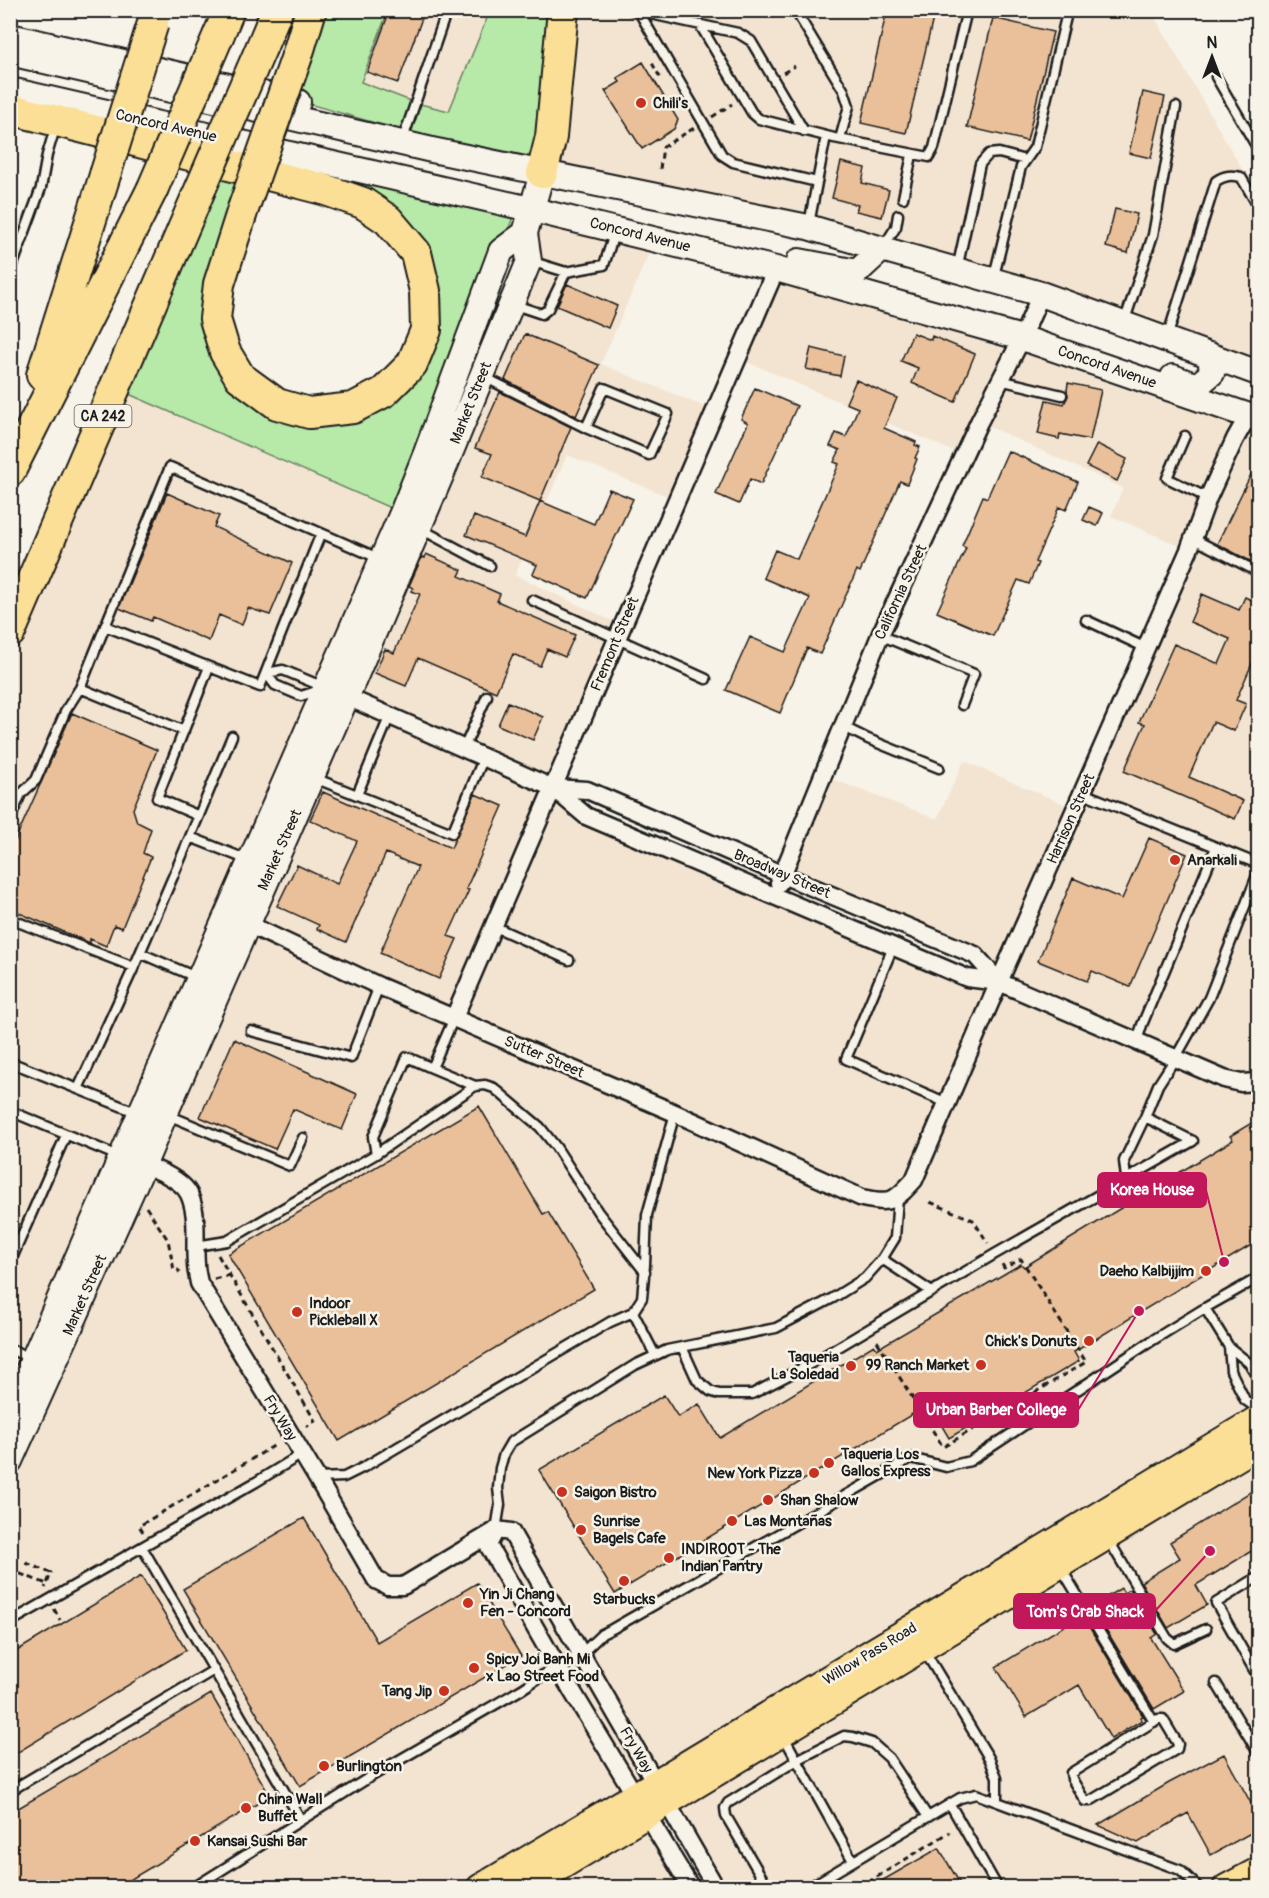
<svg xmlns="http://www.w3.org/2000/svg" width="1269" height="1898" font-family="Pangolin,sans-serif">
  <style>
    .built { fill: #f3e4d1 }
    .green { fill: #b7e9a8; stroke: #6a8262; stroke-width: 1.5; fill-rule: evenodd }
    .building { fill: #eac09a; stroke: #1c1c1c; stroke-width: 1.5 }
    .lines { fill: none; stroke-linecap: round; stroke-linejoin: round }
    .lane-casing { stroke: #1c1c1c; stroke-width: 13 }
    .street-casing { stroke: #1c1c1c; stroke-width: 21 }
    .secondary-casing { stroke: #1c1c1c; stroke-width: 28 }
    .primary-casing { stroke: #1c1c1c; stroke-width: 30 }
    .highway-casing { stroke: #1c1c1c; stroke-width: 34 }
    .path { stroke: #1c1c1c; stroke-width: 3; stroke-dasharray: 6 4.5; stroke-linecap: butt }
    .lane { stroke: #f7f3e8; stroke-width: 8 }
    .street { stroke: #f7f3e8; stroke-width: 16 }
    .secondary { stroke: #f7f3e8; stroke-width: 24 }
    .primary { stroke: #fbdf96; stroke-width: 26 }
    .highway { stroke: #fbdf96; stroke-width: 30 }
    .highway-bridge-casing { stroke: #1c1c1c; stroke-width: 34; stroke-linecap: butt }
    .highway-bridge { stroke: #fbdf96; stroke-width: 30 }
    .poi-dot { fill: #c8321e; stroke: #f7f3e8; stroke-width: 2 }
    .labels { text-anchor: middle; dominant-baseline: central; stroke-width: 5; stroke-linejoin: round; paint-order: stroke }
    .shield { fill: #f7f3e8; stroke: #5e5c59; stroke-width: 1.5 }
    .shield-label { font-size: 14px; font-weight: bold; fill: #1c1c1c }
    .poi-label { font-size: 15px; font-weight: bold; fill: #1c1c1c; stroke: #f7f3e8; text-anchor: start }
    .street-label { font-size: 15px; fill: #1c1c1c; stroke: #f7f3e8 }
    .leader { fill: none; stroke: #c2185b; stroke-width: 2 }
    .callout-dot { fill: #c2185b; stroke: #f7f3e8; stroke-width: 2 }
    .callout { fill: #c2185b; stroke: #c2185b; stroke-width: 2 }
    .callout-label { font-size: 16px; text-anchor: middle; font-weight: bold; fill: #fff }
  </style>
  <rect width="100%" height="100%" fill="#f7f3e8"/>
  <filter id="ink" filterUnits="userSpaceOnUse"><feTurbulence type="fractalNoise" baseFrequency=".0167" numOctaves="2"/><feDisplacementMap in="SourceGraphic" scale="12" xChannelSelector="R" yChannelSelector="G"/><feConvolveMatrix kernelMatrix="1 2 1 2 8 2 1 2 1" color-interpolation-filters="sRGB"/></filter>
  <g filter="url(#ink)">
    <path class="built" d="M388,11H477V13L487,18L449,111L416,103L361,82Z
      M563,11H1151L1258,197V373L1041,294L542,173Z
      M546,213L655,239L601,364L715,411L677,500L567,455L515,575L623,626L554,788L586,816L998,982L975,955L783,875L824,776L937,819L964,761L1075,809L1189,550L1111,516L1123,488L979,422L964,456L738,358L776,269L1258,419V1425L480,1887L11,1888V1461L529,261Z
      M115,388L402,513L11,1412V632Z
      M1258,1445V1871L1226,1888L716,1887L666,1802Z
      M647,1813L691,1888H525Z"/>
    <path class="green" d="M311,11H388L361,82L416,103L449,111L487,18L477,13V11H563L542,173C456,148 370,120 283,97Z
      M265,147L517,206L426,453L402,513L115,388L212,162ZM256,172L323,189L416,253L412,364L309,413L225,352L243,209Z"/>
    <path class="building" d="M390,10H425L398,83L367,72Z
      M887,10H935L906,133L861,123Z
      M993,18L1053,32L1027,141L967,127Z
      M643,62L678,120L674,129L642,149L605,91L620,82L617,78Z
      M1143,92L1165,97L1151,158L1129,153Z
      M841,162L865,168L862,183L889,190L882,217L856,211L858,205L832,198Z
      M1115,209L1137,214L1128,253L1106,247Z
      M567,284L617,306L608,328L557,306Z
      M913,333L931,340L932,336L975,354L955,402L912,383L918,368L901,361Z
      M525,334L599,365L576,416L505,380Z
      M811,348L844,356L840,376L806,369Z
      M856,380L897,398L884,428L916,442L915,445L920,447L915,458L917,459L907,484L900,481L860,572L857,570L820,654L807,648L780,713L726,690L750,637L785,652L810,598L763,578L775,550L797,559L839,464L834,462L840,450L830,446L836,433L846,437L858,408L846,403Z
      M1068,383L1101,390L1090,440L1060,434L1059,439L1038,434L1046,400L1064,404L1068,396L1067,391Z
      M755,388L797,406L761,484L750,479L739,504L716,494L748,423L741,419Z
      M500,392L571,427L540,501L482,477L492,454L475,448Z
      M1097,444L1127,459L1117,481L1086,466Z
      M1008,451L1078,482L1066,510L1059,507L1035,562L1038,563L1029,584L1018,580L993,636L937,612L966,548L962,546L983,496L987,498Z
      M1258,460V565L1217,544Z
      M609,489L633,499L587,598L533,574L537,565L466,535L474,516L525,537L540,501L594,524Z
      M167,493L219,516L214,527L292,563L270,615L248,608L242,625L219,615L209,641L153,617L151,621L119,608Z
      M1089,507L1103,513L1097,526L1083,520Z
      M426,554L462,570L459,576L500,594L497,601L575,635L565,657L547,649L540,666L513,654L496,692L418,658L406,686L375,673L385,649L394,653L420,594L411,591L413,588L409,586L422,557L425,558Z
      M1202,594L1239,610L1245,597L1258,603V650L1236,700L1246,704L1234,731L1213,722L1189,777L1243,801L1235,819L1124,771L1145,724L1139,722L1174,644L1219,664L1230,639L1190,622Z
      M508,702L543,717L533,740L498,725Z
      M72,713L157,750L133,809L137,822L151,829L143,853L151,857L122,928L114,925L106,946L90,939V943L10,909V852Z
      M323,792L451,848L475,794L503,806L466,889L469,890L448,936L457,939L439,979L380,953L418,867L386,853L346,942L317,929L319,925L277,906L297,865L337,884L357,841L310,820Z
      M1149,838L1187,854L1130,987L1092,971L1087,981L1038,961L1073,878L1122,899Z
      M234,1039L357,1094L342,1130L293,1109L275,1149L200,1117Z
      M479,1106L543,1214L548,1212L594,1289L339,1441L228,1254Z
      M1258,1119V1241L1074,1352L1079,1361L949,1438L929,1404L615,1594L539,1470L664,1395L678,1417L699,1404L720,1438L874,1345L877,1349L1021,1264L1024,1267L1233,1140L1230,1136Z
      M1258,1487V1547L1196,1585L1207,1605L1168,1628L1141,1582L1180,1558L1170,1542Z
      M304,1518L377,1642L477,1583L521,1656L300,1786L183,1589Z
      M141,1576L186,1650L10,1757V1655Z
      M1121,1588L1124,1593L1130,1589L1157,1634L1151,1638L1184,1691L1154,1709L1093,1608L1099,1605L1097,1603Z
      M1082,1615L1143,1716L1141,1717L1142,1720L1111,1739L1079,1685L1026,1717L996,1667Z
      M211,1694L270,1796L118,1887H10V1813Z
      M1224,1754L1258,1816V1829L1211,1855L1188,1813L1138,1843L1098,1825L1169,1783Z
      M939,1848L962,1887H871Z"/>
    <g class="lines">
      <defs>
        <path id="lane" d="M632,10L738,33L751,41L804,131
          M795,10L844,91L849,106L840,139
          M639,12L722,155L733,162L817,182
          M700,25L752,113L759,119L834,138L929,157L934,148L967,10
          M1216,77L1258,149
          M405,133L447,10
          M903,198L912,155
          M809,224L826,136
          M884,246L896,227L898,215
          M530,261L566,272L604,265L615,231
          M957,269L980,164L989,154L999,153L1025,160
          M10,273L41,188L47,155L56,125
          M993,280L1021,167L1035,147L1066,17
          M515,305L542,314L548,309L566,272
          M1124,323L1153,235L1176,107
          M1167,338L1216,181C1225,175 1231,175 1241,177L1258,206
          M482,376L586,428L649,455L668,414L604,388L586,428
          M1000,380L1062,395
          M1185,436L1167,478L1208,498
          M419,528L490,566
          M1194,539L1258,572
          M532,600L706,679
          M1086,620L1146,648
          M105,626L260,687L321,533
          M880,635L974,674L962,705
          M283,670L326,688L301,696L275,685L266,673Z
          M80,688L184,731
          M844,727L868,739L939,768
          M464,748L487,696
          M312,777L452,833L484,757
          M1083,793L1216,847L1142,1025L1137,1041
          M357,795L390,715
          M199,816L157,798L209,667
          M10,819L21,794L36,780L66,710L80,688L170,467L378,558
          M190,837L232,736
          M1216,847L1258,864
          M10,919L134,967L190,837L248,860
          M493,926L569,960
          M893,947L846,1059L947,1103
          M140,953L198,978
          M251,1031L351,1058L379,986
          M10,1062L138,1113
          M432,1068L475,1086L376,1154L373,1137L407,1057L432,1068L454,1018
          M475,1086L485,1085L494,1088L540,1127L556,1147L598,1212L645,1272
          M78,1089L134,967
          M10,1111L118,1156
          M168,1115L290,1166L303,1138
          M1145,1117L1193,1141
          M1126,1178L1124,1161L1145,1117L1158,1085L1176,1057L1209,998L1258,873
          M196,1246L227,1241L376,1154
          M882,1259L932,1292
          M10,1263L66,1135
          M1205,1308L1258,1278
          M682,1347L697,1380L710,1391L719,1394H752L810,1364L995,1254L1193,1141
          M1229,1347L1231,1371L1245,1400L1258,1409
          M10,1349L32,1359
          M655,1355L633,1312L642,1298L645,1265L647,1215L675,1113
          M317,1478L344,1477L364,1467L610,1322L633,1312
          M496,1530L500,1505L498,1488L500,1468L504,1454L511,1442L635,1365L667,1350L776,1328L833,1298L865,1278L882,1259L895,1238L898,1197
          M1108,1539L1167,1638L1174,1644L1206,1629
          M1061,1568L1154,1722
          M1258,1577L1216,1603L1258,1677
          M10,1622L256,1482L302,1454
          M924,1650L989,1758L997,1777V1801
          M214,1670L301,1820
          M1216,1683L1250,1739
          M1158,1719H1163L1178,1744L1177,1749L1090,1801H1085L1072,1779L1071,1773Z
          M1258,1734L1250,1739L1258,1753
          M783,1735L853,1861
          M10,1791L214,1670L142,1547
          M950,1804L998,1888
          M193,1888L370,1777L522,1689L557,1666L581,1654L602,1634L612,1629L911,1458L946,1467L970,1461L1153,1340L1205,1308L1229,1347L1249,1363L1258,1378
          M768,1888L726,1816L725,1808L728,1803L797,1760L844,1736L853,1737L872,1743L889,1758L928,1817
          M808,1888L960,1798L976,1794L1180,1870L1199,1888"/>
        <path id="street" d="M338,693L553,788
          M779,883L881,633L979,422L1022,338L1041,294
          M239,920L379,986L675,1113L862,1198C892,1204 894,1202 914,1180L999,982L1189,550L1208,498L1235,439L1248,416L1257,410
          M999,982L975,955L783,875L587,790L553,788L586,816L967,978L999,982L1224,1079L1241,1083L1258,1082
          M454,1018L776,269
          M134,1161C150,1166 182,1179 189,1194C199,1216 194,1241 196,1264C196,1271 198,1277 199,1283L317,1478L376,1580L388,1586H403L495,1531
          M691,1888L557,1666L488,1545L496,1530L511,1532L716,1888"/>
        <path id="secondary" d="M10,36L298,102
          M10,53L432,150L808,227L882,249L1041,294L1258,373
          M10,90L517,206L776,269L1022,338L1258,419
          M799,261L857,272L882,249
          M1173,377L1197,386L1212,373L1210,355
          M10,1412L402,513L426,453L501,251L525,233
          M10,1461L144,1164L165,1114L347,696L443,471L529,261L525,233L542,173"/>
        <path id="primary" d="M480,1888L636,1795L1258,1419
          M525,1888L1258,1445
          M1226,1888L1258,1871"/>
        <path id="highway" d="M219,34L229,10
          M262,46L277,10
          M297,56L311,10
          M10,109L323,189L363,203L388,220L416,253L425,291L426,330L412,364L384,392L353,408L309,413L277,404L240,377L225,352L215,319L219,284L243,209
          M542,173L551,137L563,10
          M42,375L105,175
          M10,471L152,190
          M10,632L196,199"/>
      </defs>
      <use href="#lane" class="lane-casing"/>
      <use href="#street" class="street-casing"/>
      <use href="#secondary" class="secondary-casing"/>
      <use href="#primary" class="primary-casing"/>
      <use href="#highway" class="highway-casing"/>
      <path class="path" d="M652,63L661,79
        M783,73L795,66
        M712,117L732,104
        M660,169L663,147L694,128
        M930,1202L973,1220L988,1243
        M146,1207L168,1240L174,1270H178L180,1273
        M218,1255L315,1421L306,1427
        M214,1279L230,1275
        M877,1341L943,1447L1086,1362L1021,1259L1004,1268L1002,1264
        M143,1532L139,1526L277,1444
        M26,1563L51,1573L47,1584
        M10,1570L47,1584L45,1588
        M54,1609L60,1620
        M859,1888L950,1832"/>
      <use href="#lane" class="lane"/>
      <use href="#street" class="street"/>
      <use href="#secondary" class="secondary"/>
      <use href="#primary" class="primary"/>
      <use href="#highway" class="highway"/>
      <defs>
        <path id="highway-bridge" d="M105,175L153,23
          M152,190L219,34
          M196,199L262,46
          M243,209L297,56"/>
      </defs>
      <use href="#highway-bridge" class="highway-bridge-casing"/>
      <use href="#highway-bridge" class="highway-bridge"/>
    </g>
  </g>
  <g class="poi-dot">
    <circle cx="641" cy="103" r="6"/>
    <circle cx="1175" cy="860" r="6"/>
    <circle cx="1206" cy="1271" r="6"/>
    <circle cx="297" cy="1312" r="6"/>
    <circle cx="1089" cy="1341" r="6"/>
    <circle cx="981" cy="1365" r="6"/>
    <circle cx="851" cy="1366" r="6"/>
    <circle cx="829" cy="1463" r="6"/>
    <circle cx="814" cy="1473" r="6"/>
    <circle cx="562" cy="1492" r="6"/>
    <circle cx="768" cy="1500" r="6"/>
    <circle cx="732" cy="1521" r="6"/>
    <circle cx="581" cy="1530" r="6"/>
    <circle cx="669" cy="1558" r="6"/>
    <circle cx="624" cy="1581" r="6"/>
    <circle cx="468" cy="1603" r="6"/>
    <circle cx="474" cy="1668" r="6"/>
    <circle cx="444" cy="1691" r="6"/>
    <circle cx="324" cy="1766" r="6"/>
    <circle cx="246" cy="1808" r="6"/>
    <circle cx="195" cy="1841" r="6"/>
  </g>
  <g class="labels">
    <rect class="shield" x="74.5" y="405" width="57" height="22" rx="4.5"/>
    <g class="shield-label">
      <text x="103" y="416">CA 242</text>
    </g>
    <g class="poi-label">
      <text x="653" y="103">Chili's</text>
      <text x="1187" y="860">Anarkali</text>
      <text x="1194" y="1271" text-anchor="end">Daeho Kalbijjim</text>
      <text x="309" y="1303">Indoor<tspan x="309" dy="17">Pickleball X</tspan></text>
      <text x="1077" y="1341" text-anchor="end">Chick's Donuts</text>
      <text x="839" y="1357" text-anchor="end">Taqueria<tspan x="839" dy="17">La Soledad</tspan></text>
      <text x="969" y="1365" text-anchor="end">99 Ranch Market</text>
      <text x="841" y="1454">Taqueria Los<tspan x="841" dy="17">Gallos Express</tspan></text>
      <text x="802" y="1473" text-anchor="end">New York Pizza</text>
      <text x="574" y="1492">Saigon Bistro</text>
      <text x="780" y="1500">Shan Shalow</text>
      <text x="593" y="1521">Sunrise<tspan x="593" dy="17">Bagels Cafe</tspan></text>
      <text x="744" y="1521">Las Montañas</text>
      <text x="681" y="1549">INDIROOT - The<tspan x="681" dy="17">Indian Pantry</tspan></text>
      <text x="480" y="1594">Yin Ji Chang<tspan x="480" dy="17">Fen - Concord</tspan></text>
      <text x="624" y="1599" text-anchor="middle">Starbucks</text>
      <text x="486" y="1659">Spicy Joi Banh Mi<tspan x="486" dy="17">x Lao Street Food</tspan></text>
      <text x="432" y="1691" text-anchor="end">Tang Jip</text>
      <text x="336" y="1766">Burlington</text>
      <text x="258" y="1799">China Wall<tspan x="258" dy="17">Buffet</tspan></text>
      <text x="207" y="1841">Kansai Sushi Bar</text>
    </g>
    <g class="street-label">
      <text transform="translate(166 126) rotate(13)">Concord Avenue</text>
      <text transform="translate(640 235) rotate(14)">Concord Avenue</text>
      <text transform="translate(1107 367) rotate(19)">Concord Avenue</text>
      <text transform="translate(471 403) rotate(-68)">Market Street</text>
      <text transform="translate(901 592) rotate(-65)">California Street</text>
      <text transform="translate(615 644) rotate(-67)">Fremont Street</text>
      <text transform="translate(1071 819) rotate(-66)">Harrison Street</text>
      <text transform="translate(280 850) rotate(-66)">Market Street</text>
      <text transform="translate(782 874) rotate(23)">Broadway Street</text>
      <text transform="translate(544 1057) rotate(23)">Sutter Street</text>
      <text transform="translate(85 1295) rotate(-66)">Market Street</text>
      <text transform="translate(280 1418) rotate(59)">Fry Way</text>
      <text transform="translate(870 1654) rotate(-31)">Willow Pass Road</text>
      <text transform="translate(636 1750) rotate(60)">Fry Way</text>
    </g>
  </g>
  <path class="leader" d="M1224 1262L1206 1190M1139 1311L1078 1410M1210 1551L1155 1611"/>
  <g class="callout-dot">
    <circle cx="1224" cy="1262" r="6"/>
    <circle cx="1139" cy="1311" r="6"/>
    <circle cx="1210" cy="1551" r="6"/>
  </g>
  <g class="callout">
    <rect x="1098" y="1173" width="108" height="34" rx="6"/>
    <rect x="914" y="1393" width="164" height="34" rx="6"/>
    <rect x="1014" y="1594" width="141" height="34" rx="6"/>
  </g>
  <g class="callout-label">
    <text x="1152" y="1195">Korea House</text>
    <text x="996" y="1415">Urban Barber College</text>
    <text x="1085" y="1617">Tom's Crab Shack</text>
  </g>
  <rect width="1269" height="1898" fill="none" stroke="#f7f3e8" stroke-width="36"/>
  <rect x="18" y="18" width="1233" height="1862" fill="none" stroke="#1c1c1c" stroke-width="2" filter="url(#ink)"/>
  <g transform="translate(1212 57)" stroke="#f7f3e8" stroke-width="4.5" paint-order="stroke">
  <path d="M0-4.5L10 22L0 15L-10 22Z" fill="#1c1c1c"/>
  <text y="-9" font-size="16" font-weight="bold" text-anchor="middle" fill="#1c1c1c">N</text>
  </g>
</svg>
